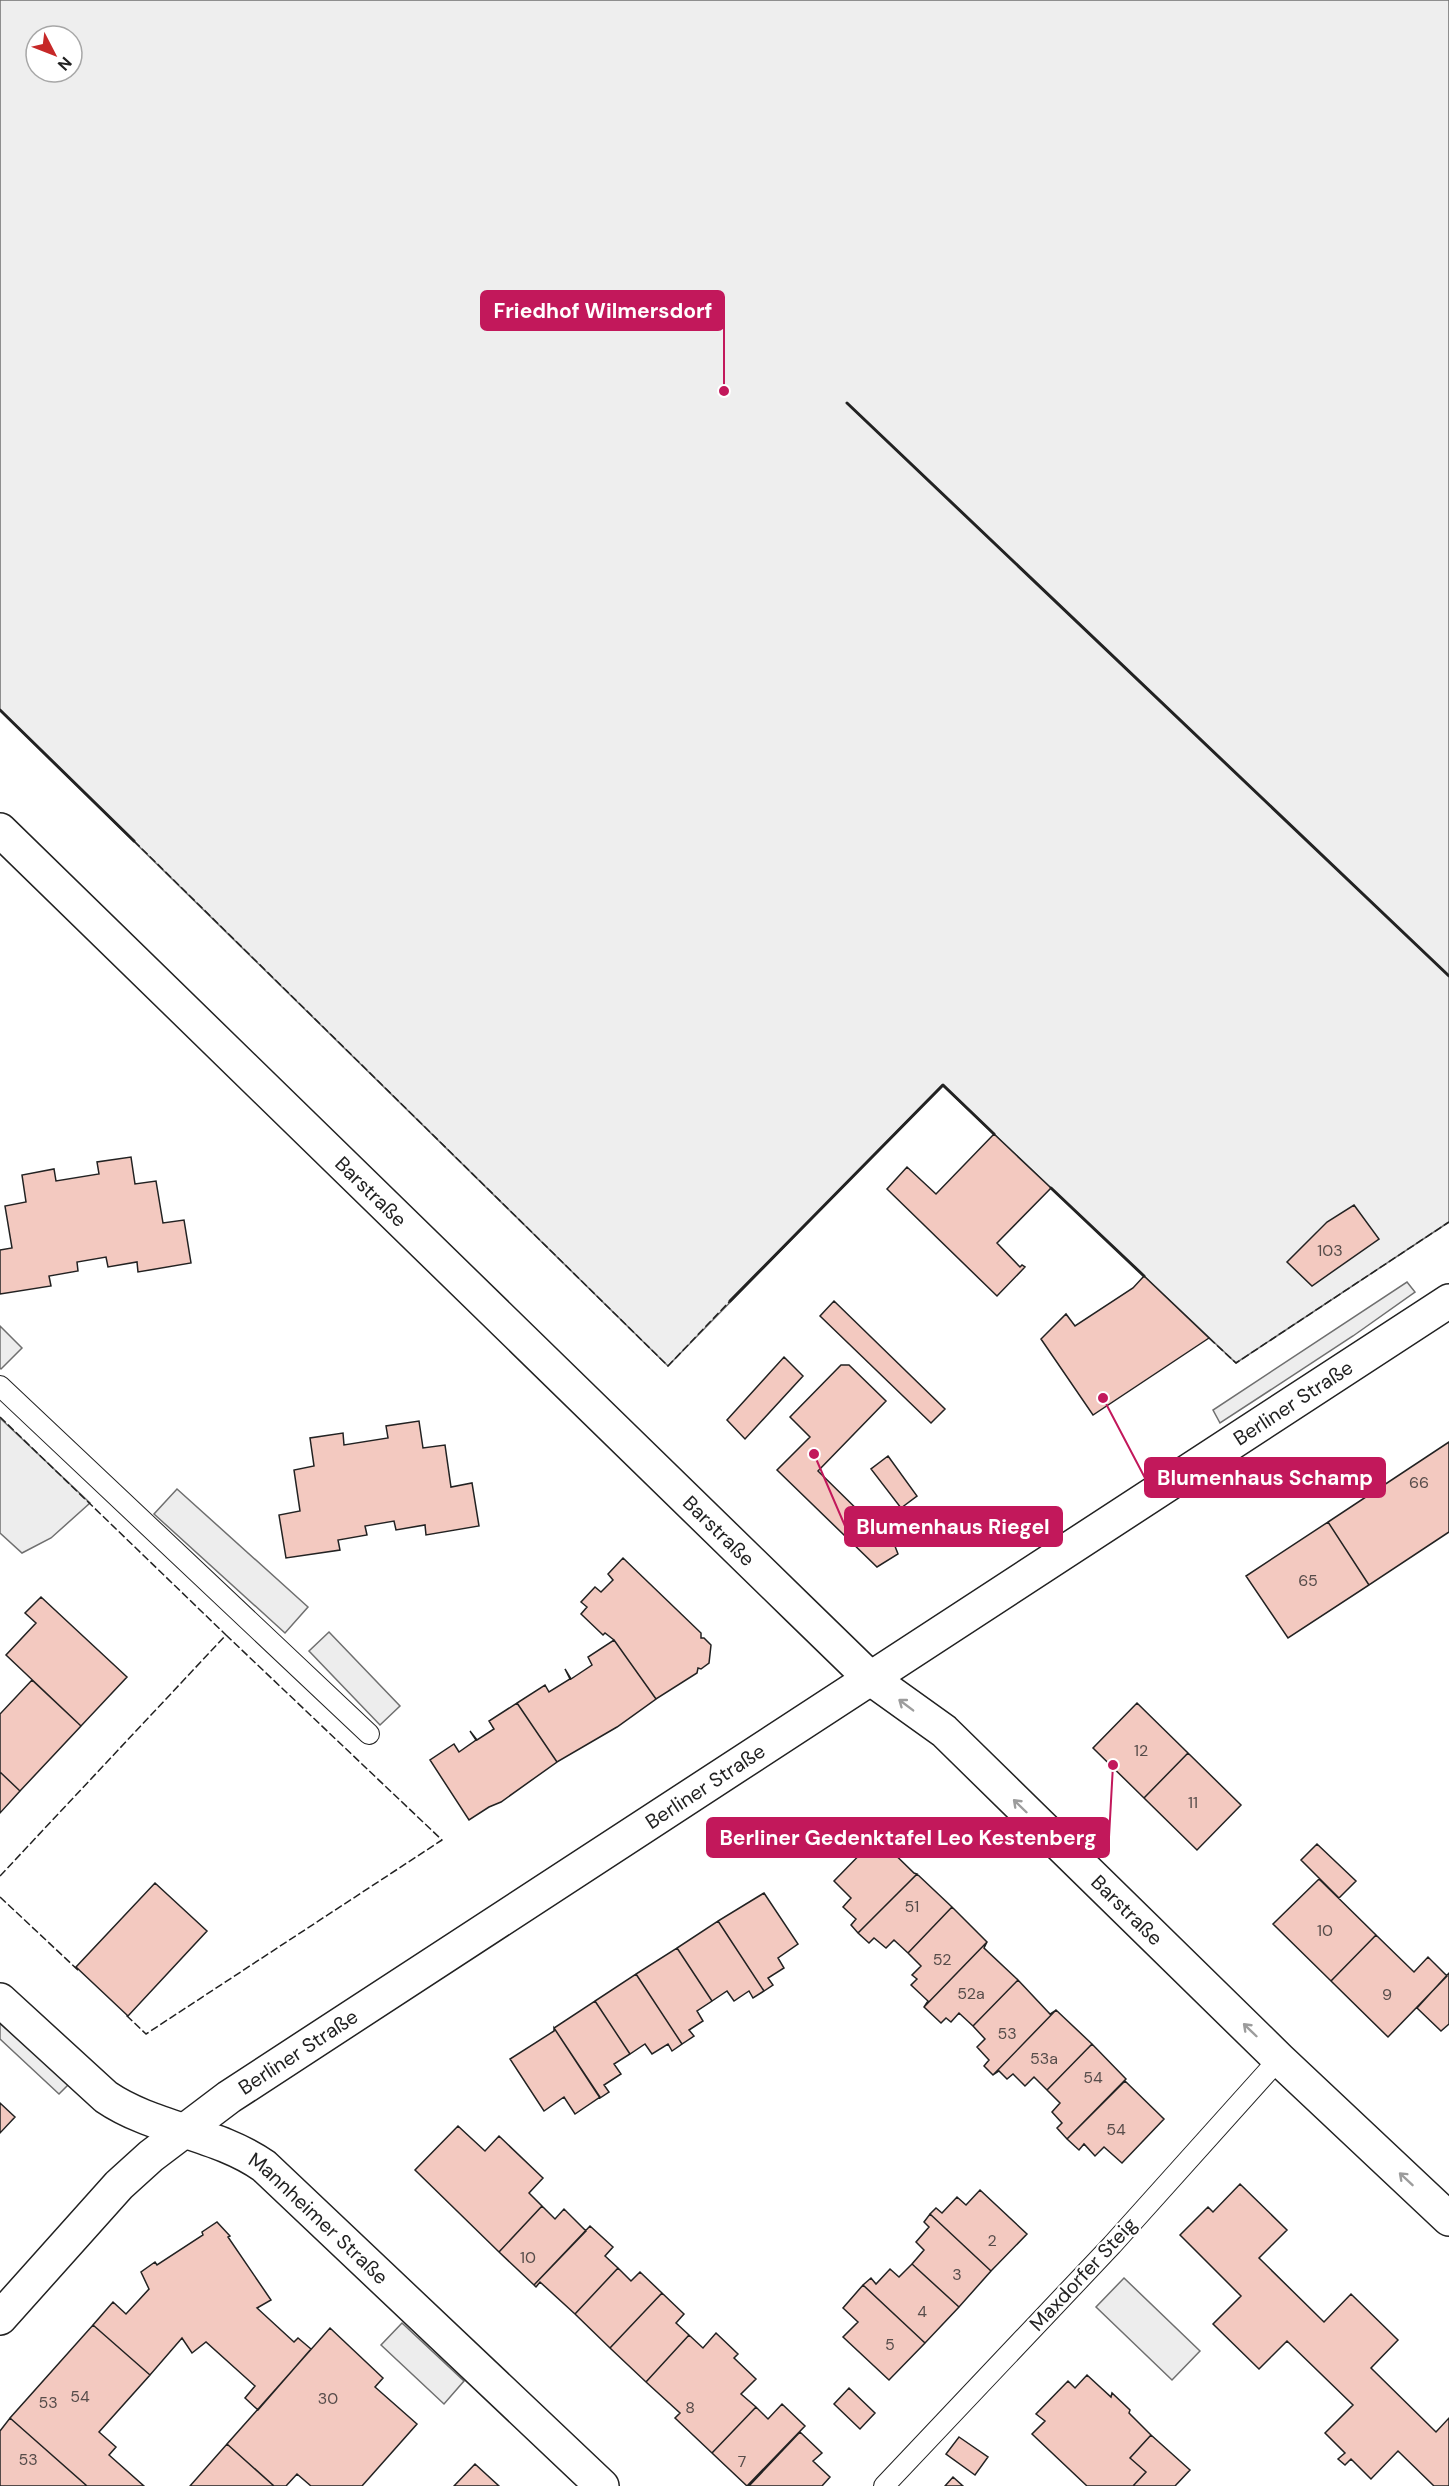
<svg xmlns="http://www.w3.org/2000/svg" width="1449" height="2486" font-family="'DM Sans',sans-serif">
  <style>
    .green { fill: #eee; stroke: #6f6f6f; stroke-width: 1.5; fill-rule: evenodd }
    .parking { fill: #ededed; stroke: #6f6f6f; stroke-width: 1.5 }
    .building { fill: #f3c9c0; stroke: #222; stroke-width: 1.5 }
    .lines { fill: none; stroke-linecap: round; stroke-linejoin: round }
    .lane-casing { stroke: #222; stroke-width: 22 }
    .street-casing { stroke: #222; stroke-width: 36 }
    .secondary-casing { stroke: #222; stroke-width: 36 }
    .lane { stroke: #fff; stroke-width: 20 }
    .street { stroke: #fff; stroke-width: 33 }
    .secondary { stroke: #fff; stroke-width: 33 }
    .fence { stroke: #222; stroke-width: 1.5; stroke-dasharray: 8 3; stroke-linecap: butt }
    .wall { stroke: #222; stroke-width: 3 }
    .oneway { stroke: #9c9c9c }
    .labels { text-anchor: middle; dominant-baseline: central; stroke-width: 4.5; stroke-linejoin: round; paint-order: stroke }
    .number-label { font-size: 16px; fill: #564c4a }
    .street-label { font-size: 20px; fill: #222; stroke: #fff }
    .leader { fill: none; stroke: #c2185b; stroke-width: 2 }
    .callout-dot { fill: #c2185b; stroke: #fff; stroke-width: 2 }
    .callout { fill: #c2185b; stroke: #c2185b; stroke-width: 2 }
    .callout-label { font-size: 21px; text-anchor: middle; font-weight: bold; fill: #fff }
  </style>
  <rect width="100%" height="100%" fill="#fff"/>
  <path class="green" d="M0,0H1449V1222L1236,1363L942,1085L668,1366L0,710ZM36,36H72V72H36Z"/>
  <path class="parking" d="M1407,1282L1415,1292L1353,1336L1220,1423L1213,1410Z
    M0,1326L22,1348L1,1369L0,1368Z
    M0,1418L90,1503L51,1538L22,1553L0,1533Z
    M177,1489L308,1607L285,1633L154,1514Z
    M329,1632L400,1706L380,1725L309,1651Z
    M0,2020L69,2084L59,2094L0,2039Z
    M1124,2278L1200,2351L1172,2380L1096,2307Z
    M402,2323L464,2381L444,2404L381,2345Z"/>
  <path class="building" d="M994,1134L1051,1188L997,1243L1020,1267L1022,1265L1025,1267L997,1296L887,1189L907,1167L936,1194Z
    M131,1157L135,1184L156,1181L163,1223L184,1220L191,1263L138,1272L137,1262L108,1267L106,1257L77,1262L78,1271L49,1276L51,1286L0,1294V1250L12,1248L5,1206L26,1202L22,1175L54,1169L56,1181L99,1174L97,1162Z
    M1354,1205L1379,1239L1312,1286L1287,1262L1327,1222Z
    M1144,1276L1209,1338L1093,1415L1041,1339L1066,1314L1075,1326L1133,1288Z
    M834,1301L945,1409L931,1423L820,1316Z
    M784,1357L803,1376L745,1439L727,1420Z
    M841,1365H849L886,1401L818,1471L875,1527L892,1516L904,1534L893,1541L898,1554L877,1567L777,1470L810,1437L790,1417Z
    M419,1421L423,1448L445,1445L451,1487L472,1483L479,1526L426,1535L425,1525L396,1530L394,1521L365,1526L367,1535L338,1540L340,1550L286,1558L279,1515L300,1511L294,1470L314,1466L310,1438L343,1433L344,1445L388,1438L386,1426Z
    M1449,1442V1532L1369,1585L1328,1522Z
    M888,1456L917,1496L901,1508L871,1469Z
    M1328,1522L1369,1585L1288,1638L1246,1576Z
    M623,1558L701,1633V1638H704L711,1645L709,1663L701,1669L698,1668L697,1673L656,1699L614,1640L605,1633L603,1635L581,1614L587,1607L581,1602L595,1587L601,1592L613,1580L608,1574Z
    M41,1597L127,1677L81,1726L6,1655L36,1623L25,1613Z
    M614,1640L656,1699L617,1727L557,1762L517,1703L545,1685L549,1692L570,1679L565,1669L571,1679L592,1665L588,1657Z
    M32,1680L81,1726L20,1791L0,1772V1714Z
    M517,1703L557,1762L501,1802L489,1807L469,1820L430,1760L454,1744L459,1752L476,1740L470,1731L477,1740L494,1729L489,1721Z
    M1137,1703L1188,1753L1144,1798L1093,1748Z
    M1188,1753L1241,1805L1197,1850L1144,1798Z
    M0,1772L20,1791L0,1813Z
    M877,1837L914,1873L917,1874L858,1933L851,1925L856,1919L843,1907L851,1898L834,1881Z
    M1317,1844L1356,1881L1339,1898L1301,1860Z
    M917,1874L952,1907L908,1953L894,1940L886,1948L874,1938L869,1943L858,1933Z
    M1319,1879L1376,1935L1331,1981L1273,1924Z
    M155,1883L207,1931L128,2016L76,1967Z
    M764,1893L798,1944L778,1958L784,1968L768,1978L773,1985L764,1991L718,1921Z
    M952,1907L987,1942L924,2007L928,2001L911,1985L917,1979L912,1975L921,1966L908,1953Z
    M718,1921L764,1991L753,1998L749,1991L734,2001L727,1991L712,2001L677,1948Z
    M1376,1935L1414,1972L1428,1957L1447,1976L1388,2037L1331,1981Z
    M987,1942L984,1948L1018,1980L973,2026L959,2013L951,2022L946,2018L941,2023L924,2007Z
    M677,1948L712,2001L697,2011L703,2021L689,2030L694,2036L682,2044L636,1974Z
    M1449,1973V2024L1441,2031L1417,2008Z
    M636,1974L682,2044L672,2051L668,2044L652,2054L645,2044L630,2054L595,2001Z
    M1018,1980L1050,2014L1056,2010L993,2075L984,2066L989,2060L977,2047L985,2039L973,2026Z
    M595,2001L630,2054L614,2064L621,2074L604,2085L609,2092L600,2098L554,2028Z
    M1056,2010L1092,2044L1047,2090L1034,2077L1025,2086L1013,2074L1007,2079L999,2071L993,2075Z
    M554,2028L600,2097L575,2114L564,2097L544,2111L510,2059L554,2031Z
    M1092,2044L1126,2079L1067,2139L1057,2128L1062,2123L1052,2112L1060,2103L1047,2090Z
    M1125,2081L1164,2119L1122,2163L1104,2147L1095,2156L1084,2144L1079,2150L1067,2139Z
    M0,2103L15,2117L0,2133Z
    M458,2126L485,2151L499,2136L543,2178L529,2193L542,2206L499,2252L415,2170Z
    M1240,2184L1287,2230L1259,2258L1324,2322L1351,2294L1398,2340L1371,2368L1436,2432L1449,2418V2486H1434L1398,2451L1371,2479L1351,2459L1345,2465L1338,2459L1345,2453L1325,2433L1353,2405L1287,2341L1259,2369L1213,2324L1241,2296L1180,2235L1208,2207L1213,2212Z
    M980,2190L1027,2234L991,2271L930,2214L936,2208L942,2213L957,2197L966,2205Z
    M542,2206L555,2219L564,2209L586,2231L534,2285L499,2252Z
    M930,2214L991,2271L959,2307L912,2264L924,2250L916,2242L929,2227L924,2222Z
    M217,2222L230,2236L228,2237L271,2300L257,2308L294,2342L298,2338L311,2349L258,2410L245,2398L255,2386L206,2342L192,2353L182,2338L150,2375L93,2325L113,2302L126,2314L149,2289L141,2272L155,2262L157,2265L203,2235L202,2232Z
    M590,2226L613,2247L605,2256L618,2268L575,2314L540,2282L536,2287L534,2285Z
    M912,2264L959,2307L925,2343L863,2285L871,2278L876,2284L890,2269L899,2277Z
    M618,2268L631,2281L640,2272L662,2293L610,2348L575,2314Z
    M863,2285L925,2343L889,2380L843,2337L858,2322L843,2308Z
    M662,2293L684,2314L676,2323L689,2335L646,2382L610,2348Z
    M93,2325L150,2375L99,2432L116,2447L109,2455L144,2486H87L10,2418Z
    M330,2328L383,2378L375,2387L417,2424L362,2486H311L297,2474L286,2486H274L227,2444Z
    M716,2333L738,2354L734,2358L756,2379L741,2394L756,2407L712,2453L675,2418L680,2413L646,2382L689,2335L703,2348Z
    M1087,2375L1111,2397L1112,2393L1130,2410L1129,2413L1151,2435L1130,2458L1146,2472L1133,2486H1087L1032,2434L1045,2421L1036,2414L1068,2381L1075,2388Z
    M849,2388L875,2413L860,2429L834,2404Z
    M782,2404L805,2426L747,2486L712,2453L756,2407L768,2419Z
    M10,2418L87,2486H0V2431Z
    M800,2432L822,2453L813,2461L830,2477L822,2486H749Z
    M1151,2435L1190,2470L1175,2486H1133L1146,2472L1130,2458Z
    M959,2437L988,2457L975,2475L946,2454Z
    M227,2444L274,2486H190Z
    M475,2464L499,2486H454Z
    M953,2477L963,2486H945Z"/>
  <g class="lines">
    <defs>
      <path id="lane" d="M0,1386L369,1734
        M884,2486L1112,2245L1279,2059"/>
      <g id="street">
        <path id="s1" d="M0,830L798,1608L870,1678L944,1731L1279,2059L1449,2219"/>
        <path id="s2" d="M0,2000L106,2097C153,2129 217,2133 264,2166L602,2486"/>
      </g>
      <g id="secondary">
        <path id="s3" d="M0,2318L119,2185L151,2156L229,2097L1449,1301"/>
      </g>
    </defs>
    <use href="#lane" class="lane-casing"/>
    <use href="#street" class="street-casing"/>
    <use href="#secondary" class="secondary-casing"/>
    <use href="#lane" class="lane"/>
    <use href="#street" class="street"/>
    <use href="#secondary" class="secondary"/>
    <path class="fence" d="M134,841L668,1366L730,1301
      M1209,1338L1236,1363L1449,1222
      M0,1417L226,1635
      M0,1876L226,1635L442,1840L146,2034L125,2014
      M0,1897L79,1971"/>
    <path class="wall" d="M847,403L1449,976
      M0,710L134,841
      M1051,1188L1144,1276
      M730,1301L943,1085L994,1134"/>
  </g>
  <defs><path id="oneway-shaft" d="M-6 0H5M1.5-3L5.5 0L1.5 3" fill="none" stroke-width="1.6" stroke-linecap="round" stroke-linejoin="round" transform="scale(1.5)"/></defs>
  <g class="oneway">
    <use href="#oneway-shaft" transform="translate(906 1705) rotate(-143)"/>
    <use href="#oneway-shaft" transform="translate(1020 1806) rotate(-136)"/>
    <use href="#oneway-shaft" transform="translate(1250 2030) rotate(-136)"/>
    <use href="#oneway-shaft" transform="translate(1406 2179) rotate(-137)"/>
  </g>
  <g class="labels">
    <g class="number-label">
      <text x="1330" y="1250">103</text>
      <text x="1419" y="1482">66</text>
      <text x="1308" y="1580">65</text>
      <text x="1141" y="1750">12</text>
      <text x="1193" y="1802">11</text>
      <text x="912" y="1906">51</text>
      <text x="1325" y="1930">10</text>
      <text x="942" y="1959">52</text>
      <text x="971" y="1993">52a</text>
      <text x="1387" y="1994">9</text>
      <text x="1007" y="2033">53</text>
      <text x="1044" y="2058">53a</text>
      <text x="1093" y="2077">54</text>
      <text x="1116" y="2129">54</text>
      <text x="992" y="2240">2</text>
      <text x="528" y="2257">10</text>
      <text x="957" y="2274">3</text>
      <text x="922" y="2311">4</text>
      <text x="890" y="2344">5</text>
      <text x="80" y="2396">54</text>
      <text x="328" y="2398">30</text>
      <text x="48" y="2402">53</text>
      <text x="690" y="2407">8</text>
      <text x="28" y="2459">53</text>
      <text x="742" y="2461">7</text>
    </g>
    <g class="street-label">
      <text stroke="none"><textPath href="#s1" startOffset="518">Barstraße</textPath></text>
      <text stroke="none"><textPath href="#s3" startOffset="1590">Berliner Straße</textPath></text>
      <text stroke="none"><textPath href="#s1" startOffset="1004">Barstraße</textPath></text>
      <text stroke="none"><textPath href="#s3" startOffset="888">Berliner Straße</textPath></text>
      <text stroke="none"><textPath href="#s1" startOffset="1562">Barstraße</textPath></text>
      <text stroke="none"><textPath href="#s3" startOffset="402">Berliner Straße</textPath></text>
      <text stroke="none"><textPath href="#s2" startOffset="392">Mannheimer Straße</textPath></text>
      <text transform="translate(1083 2274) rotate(-47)">Maxdorfer Steig</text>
    </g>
  </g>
  <path class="leader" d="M724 391L724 311M1103 1398L1145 1478M814 1454L845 1526M1113 1765L1109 1837"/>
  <g class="callout-dot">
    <circle cx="724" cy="391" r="6"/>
    <circle cx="1103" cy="1398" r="6"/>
    <circle cx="814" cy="1454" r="6"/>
    <circle cx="1113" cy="1765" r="6"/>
  </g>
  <g class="callout">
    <rect x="481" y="291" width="243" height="39" rx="6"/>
    <rect x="1145" y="1458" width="240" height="39" rx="6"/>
    <rect x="845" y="1507" width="217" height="39" rx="6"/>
    <rect x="707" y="1818" width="402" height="39" rx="6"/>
  </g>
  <g class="callout-label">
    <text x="603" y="318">Friedhof Wilmersdorf</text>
    <text x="1265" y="1485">Blumenhaus Schamp</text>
    <text x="953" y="1534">Blumenhaus Riegel</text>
    <text x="908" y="1845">Berliner Gedenktafel Leo Kestenberg</text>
  </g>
  <g transform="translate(54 54) rotate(132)"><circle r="28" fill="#ffffff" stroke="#a7a7a7" stroke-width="1.5"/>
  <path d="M0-4.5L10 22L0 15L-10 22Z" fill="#c62828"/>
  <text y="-9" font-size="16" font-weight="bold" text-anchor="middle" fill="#222222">N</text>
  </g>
</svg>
